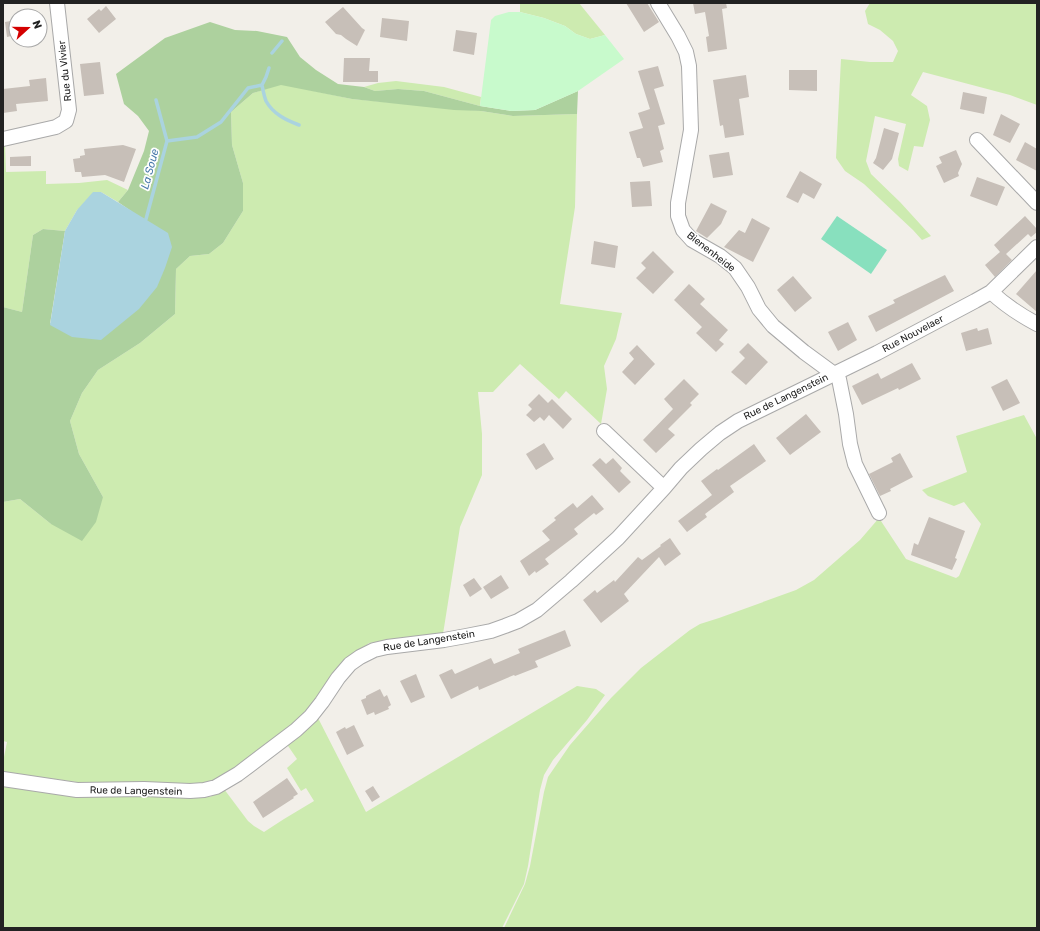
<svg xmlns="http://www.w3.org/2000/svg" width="1040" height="931" font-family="Rubik,sans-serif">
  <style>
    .grass { fill: #cdebb0 }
    .forest { fill: #add19e }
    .park { fill: #c8facc }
    .pitch { fill: #88e0be }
    .water { fill: #aad3df }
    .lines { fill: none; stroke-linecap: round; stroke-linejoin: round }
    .stream { stroke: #aad3df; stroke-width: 3.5 }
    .building { fill: #c7bfb8 }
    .street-casing { stroke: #a9a9a9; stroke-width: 16 }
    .street { stroke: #fff; stroke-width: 14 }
    .labels { text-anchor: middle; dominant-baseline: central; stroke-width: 3.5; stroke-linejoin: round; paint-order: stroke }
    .street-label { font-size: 10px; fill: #222; stroke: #fff }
    .water-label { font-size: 11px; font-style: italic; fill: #4a7aab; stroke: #fff }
  </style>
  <rect width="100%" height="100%" fill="#f2efe9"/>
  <path class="grass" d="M520,3H579L605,35L590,39L576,34L565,26L544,18L520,12Z
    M870,3H1037V105L1010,95L923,72L911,95L927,106L930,120L923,147L914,146L908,171L899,166L898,159L906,124L875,116L866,161L871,174L900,202L931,236L922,240L913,230L864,184L845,171L836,158L841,59L870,62H893L898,51L893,41L880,30L868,24L865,11Z
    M396,81L444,87L481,97L480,106L424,91L398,89L375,91L364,87L378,83Z
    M281,84L352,99L481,111L513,116L577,114L575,207L560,304L622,313L616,339L604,366L607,389L601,424L566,391L559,399L520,364L493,392H478L482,434V475L460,527L443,634L369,643L350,659L304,718L220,782L185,788L138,782L84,783L3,772V762L7,742L3,741V502L20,499L51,524L103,497L79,454L70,421L82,393L98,370L140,343L175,314L176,269L190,256L209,254L223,243L243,211V183L232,145L231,112L253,93Z
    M3,144H5L6,172L46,171V184L79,183L107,180L128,190L118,202L101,192L77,210L65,231L43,229L33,235L22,312L3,307Z
    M1024,415L1037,439V928H504L525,884L530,866L544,792L548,777L570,745L611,698L641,668L690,630L700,624L719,618L796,590L814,580L860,540L879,518L906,559L956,578L959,576L981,524L964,502L954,506L928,496L922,490L967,472L956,436Z
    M577,686L596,689L605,695L587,720L553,760L544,775L540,790L528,866L524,884L502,928H3V783L200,797H210L224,789L248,821L254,826L264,832L284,819L314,801L306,788L301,791L287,768L297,759L286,743L318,718L366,812Z"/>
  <path class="forest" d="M210,22L235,30L257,31L287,37L300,57L316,70L338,84L364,87L375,91L398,89L424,91L480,106L511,111L535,110L578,91L577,114L513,116L481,111L454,110L352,99L281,85L253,93L231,112L232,145L243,183V211L223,243L209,254L190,256L176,269L175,314L140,343L98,370L82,393L70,421L79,454L103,497L96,522L82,541L51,524L20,499L3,502V307L22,312L33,235L43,229L65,231L50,324L131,211L118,202L128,190L144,151L149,131L138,116L124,104L116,74L165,38Z"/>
  <path class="park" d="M509,12H520L544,18L565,26L576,34L590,39L605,35L624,59L578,91L535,110L511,111L480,106L491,20L495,16Z"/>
  <path class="pitch" d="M837,216L887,250L871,274L821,239Z"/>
  <path class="water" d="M93,192H101L168,233L172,247L165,268L157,287L139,309L101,340L72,337L50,325L65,231L77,210Z"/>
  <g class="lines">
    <path class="stream" d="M272,53L282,41
      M262,85C263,90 264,96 266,101C273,114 286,120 299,125
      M167,141L197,137L221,122L248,88L262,85L266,77L269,68
      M146,219L167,141L156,100"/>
  </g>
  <path class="building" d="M626,3H647L659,22L644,32Z
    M693,3H726L727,8L722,9L727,49L708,52L706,37L709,36L705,12L695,14Z
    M106,6L116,19L99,33L87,19L99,9L101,11Z
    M343,7L362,28L365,30L357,46L346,39L341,35L336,34L325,22Z
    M382,18L409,21L407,41L380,37Z
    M16,20V35L7,37L5,22Z
    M456,30L477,33L474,55L453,51Z
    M344,58H370L369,71H378V82H343Z
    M100,62L104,94L84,96L80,64Z
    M658,66L664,86L654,89L665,124L658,126L664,149L660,151L663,162L643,167L640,158H637L629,132L643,128L638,113L650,109L638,71Z
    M789,70H817V91L789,90Z
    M746,75L749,97L739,99L744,135L725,138L723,125L720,126L713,80Z
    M46,78L48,101L16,104L17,111L3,113V89L30,86L29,80Z
    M963,92L987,97L984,114L960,109Z
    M1001,114L1020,124L1010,143L993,135Z
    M884,128L899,133L892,159L883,170L873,163L876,158Z
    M1025,142L1037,149V171L1016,160Z
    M123,145L136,149L124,182L105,175L82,177L81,172H75L73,159L80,158V156L85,155L84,149Z
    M956,150L962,164L958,173L959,176L944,183L936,166L942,163L939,157Z
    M729,152L733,175L713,178L709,155Z
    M31,156V166H10V157Z
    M800,171L822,184L814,199L803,193L798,203L786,197Z
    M977,177L1005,187L997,206L970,196Z
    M650,181L652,206L632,207L630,182Z
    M711,203L727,211L721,224L707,238L696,231Z
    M1025,216L1037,229V232L1031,237L1028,234L1006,254L1012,260L995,277L985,265L1000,252L994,245Z
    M752,218L770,228L753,262L724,247L739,230L745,233Z
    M594,241L618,246L615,268L591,264Z
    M653,251L674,272L653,294L636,278L646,268L641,263Z
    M1037,270V312L1016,294Z
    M945,275L954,291L876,332L868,316L895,303L893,300Z
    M793,276L812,298L795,312L777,290Z
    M689,284L705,299L700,304L728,330L719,340L724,344L716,352L696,333L702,327L674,300Z
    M848,322L857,340L838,351L828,332Z
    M977,328L978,331L988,328L992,344L966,351L961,333Z
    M748,343L768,362L746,385L731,372L745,358L739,352Z
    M637,345L655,364L635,385L622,372L634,359L629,353Z
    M912,363L921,379L899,390L898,388L862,405L852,386L878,373L881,379Z
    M684,379L699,394L690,403L692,405L668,429L675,435L656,453L643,440L673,409L664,399Z
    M1007,379L1020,403L1003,411L991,387Z
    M539,394L548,403L552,399L572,419L563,429L549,415L544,421L540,417L534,422L526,415L532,409L528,405Z
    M806,414L821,432L790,455L776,438Z
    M544,443L554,459L536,470L526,454Z
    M754,444L766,461L730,486L734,492L705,514L707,517L687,532L678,521L712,495L701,481L717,469L718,470Z
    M900,453L913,477L890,489L891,491L880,496L869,474L893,462L891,458Z
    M600,458L606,464L613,458L622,468L620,471L631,482L619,493L592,465Z
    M592,495L604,509L596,515L594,513L574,529L578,534L545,559L549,564L536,573L535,571L529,576L520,561L550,540L542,531L556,520L554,518L573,503L577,508Z
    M929,517L965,531L955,558L957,559L952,570L911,555L914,543L918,545Z
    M670,538L681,554L665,566L659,557L624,594L629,601L601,623L583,600L595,590L597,593L614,580L615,582L638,557L642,560L661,546L660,545Z
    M501,575L509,588L491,599L483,587Z
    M474,578L482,589L470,597L463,585Z
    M565,630L571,646L535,661L538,667L515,676L514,675L479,690L478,686L451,699L439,675L452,669L455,674L491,658L494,664L520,653L518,649Z
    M416,674L425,697L411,703L400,681Z
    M380,689L384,697L387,695L391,705L388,707L389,709L375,715L374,712L367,715L361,700L366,698V696Z
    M354,725L364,746L347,755L336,732L345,727L346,729Z
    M287,778L298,794L293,797L294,798L263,818L253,802Z
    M373,786L380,797L372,802L365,791Z"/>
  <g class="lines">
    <defs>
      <path id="street" d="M658,3L678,36L686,52L689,66L691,130L678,203V216L683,230L692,240L720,256L735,268L748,287L759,309L773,326L804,352L834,374L839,379L846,414L850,444L855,464L879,513
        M3,139L56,127L66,121L69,110L57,3
        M977,140L1037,203
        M991,292C1005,305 1020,315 1037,324
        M604,431L664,488
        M3,779L77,790L144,789L190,791L204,790L216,787L238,774L296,730L311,716L322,702L338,678L350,664L360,657L374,650L387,647L444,640L466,636L491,631L505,626L518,621L537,610L571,581L618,538L664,488L681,468L701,449L720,433L738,421L877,353L975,301L991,292L1037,247"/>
    </defs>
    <use href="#street" class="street-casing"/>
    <use href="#street" class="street"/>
  </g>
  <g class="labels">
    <g class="street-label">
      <text transform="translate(65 71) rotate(-96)">Rue du Vivier</text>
      <text transform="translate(711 252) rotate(38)">Bienenheide</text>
      <text transform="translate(913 334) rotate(-28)">Rue Nouvelaer</text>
      <text transform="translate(786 397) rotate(-26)">Rue de Langenstein</text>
      <text transform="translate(429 641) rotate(-9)">Rue de Langenstein</text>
      <text transform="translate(136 791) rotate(1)">Rue de Langenstein</text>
    </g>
    <g class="water-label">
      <text transform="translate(150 169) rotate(-75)">La Soue</text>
    </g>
  </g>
  <rect width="1040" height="931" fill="none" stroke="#222222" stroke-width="8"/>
  <g transform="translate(28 28) rotate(69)"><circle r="19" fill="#ffffff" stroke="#a7a7a7"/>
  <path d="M0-3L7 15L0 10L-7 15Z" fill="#d40000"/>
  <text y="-6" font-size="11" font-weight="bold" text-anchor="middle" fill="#222222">N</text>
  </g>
</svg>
